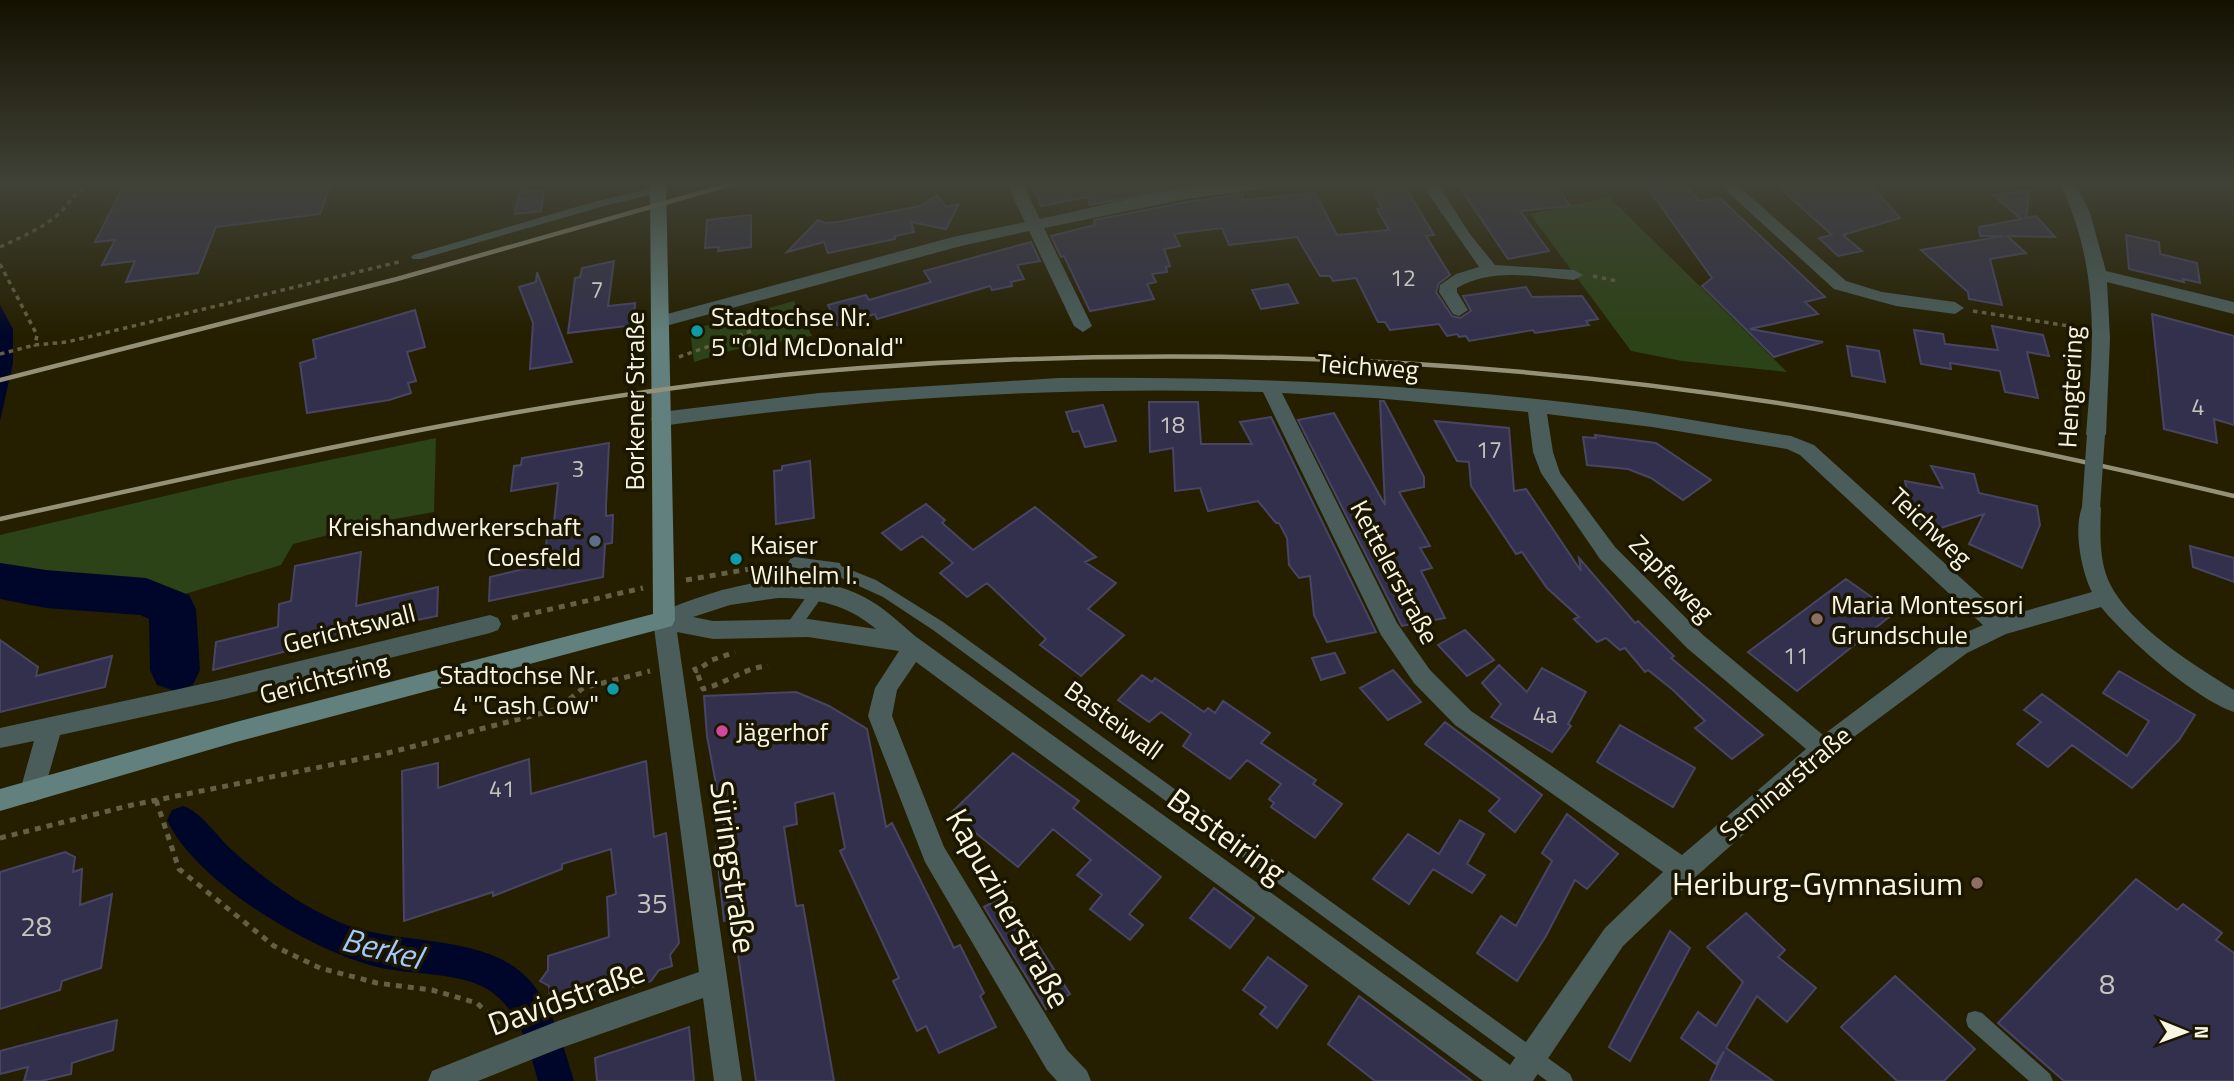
<svg xmlns="http://www.w3.org/2000/svg" width="2234" height="1081" font-family="'Titillium Web',sans-serif">
  <style>
    .green { fill: #2c4217 }
    .water { fill: #000629 }
    .lines { fill: none; stroke-linecap: round; stroke-linejoin: round }
    .canal { fill: #000629; fill-rule: evenodd }
    .river { fill: #000629; fill-rule: evenodd }
    .building { fill: #33304d; stroke: #474563; stroke-width: 2 }
    .path-far1 { stroke: #656045; stroke-width: 3.5; stroke-dasharray: 4.5 4.5; stroke-linecap: butt }
    .path { stroke: #656045; stroke-width: 5; stroke-dasharray: 6 6; stroke-linecap: butt }
    .lane { fill: #4a5d5b; fill-rule: evenodd }
    .street { fill: #4a5d5b; fill-rule: evenodd }
    .secondary { fill: #62807d; fill-rule: evenodd }
    .rail { stroke: #959178; stroke-width: 4.5 }
    .street-bridge { stroke: #4a5d5b; stroke-width: 18 }
    .culture-dot { fill: #0f9aa8; stroke: #1a1600; stroke-width: 2.5 }
    .service-dot { fill: #5c6f8a; stroke: #1a1600; stroke-width: 2.5 }
    .education-dot { fill: #8d6e63; stroke: #1a1600; stroke-width: 2.5 }
    .hotel-dot { fill: #d1479c; stroke: #1a1600; stroke-width: 2.5 }
    .labels { text-anchor: middle; dominant-baseline: central; stroke-width: 7; stroke-linejoin: round; paint-order: stroke }
    .number-label { font-size: 23px; fill: #c7c4bd }
    .poi-label { font-size: 26px; fill: #f8f5e2; stroke: #1a1600; text-anchor: start }
    .street-label { font-size: 26px; fill: #f8f5e2; stroke: #1a1600 }
    .near-number-label { font-size: 28px; fill: #c7c4bd }
    .near-street-label { font-size: 32px; fill: #f8f5e2; stroke: #1a1600 }
    .near-poi-label { font-size: 32px; fill: #f8f5e2; stroke: #1a1600; text-anchor: end }
    .near-water-label { font-size: 33px; font-style: italic; fill: #a4c8fd; stroke: #1a1600 }
  </style>
  <rect width="100%" height="100%" fill="#251f00"/>
  <path class="green" d="M1609,197L1787,372L1682,361L1631,351L1530,214Z
    M794,301L812,336L733,350L694,362L690,330Z
    M436,438L434,512L383,521L293,544L281,565L175,597L120,586L52,581L0,572V535L237,479Z"/>
  <path class="water" d="M0,305L13,329V363L0,421Z"/>
  <g class="lines">
    <path class="canal" d="M183,806C203,813 217,837 233,851C264,879 300,905 339,922C394,946 475,933 521,972C551,997 563,1045 574,1081H538C529,1049 519,1008 487,989C459,972 410,975 377,967C312,951 196,883 167,820L172,810Z"/>
    <path class="river" d="M0,563L46,570L146,578L189,595L196,609L200,670L193,685L175,691L157,685L150,670L149,619L140,615L46,608L0,599Z"/>
  </g>
  <path class="building" d="M125,183H331L320,214L216,227L198,273L126,282L135,261L102,265L115,240L95,242Z
    M1032,183H1209L1090,205L1088,197L1041,206Z
    M1403,183L1434,235L1426,236L1450,275L1439,283L1436,292L1452,316L1460,318L1471,311L1463,296L1526,287L1532,297L1582,296L1598,319L1586,321L1589,325L1535,333L1533,330L1469,341L1466,336L1459,337L1457,334L1447,336L1439,324L1390,330L1385,322H1378L1356,278L1333,281L1330,276H1320L1297,237L1229,245L1222,228L1174,234L1180,246L1164,249L1170,266L1166,267L1167,272L1152,274L1156,282L1147,284L1154,299L1090,311L1064,256L1061,257L1051,236L1095,225L1094,220L1186,202L1242,194V200L1315,193L1337,235L1389,230L1377,209L1382,208L1369,185Z
    M1457,183H1555L1570,206L1520,211L1549,251L1508,259Z
    M1842,183H1869L1900,218L1843,235L1862,251L1838,256L1819,238L1832,235L1779,187Z
    M1683,184L1700,201L1720,198L1825,297L1805,302L1818,314L1750,329L1823,342L1774,357L1702,286L1712,278L1648,188Z
    M544,190L541,211L515,214L519,193Z
    M2029,191L2026,218L2036,216L2055,237L2007,236L2026,253L1990,259L2002,305L1969,299L1968,292L1921,250L2004,236H1980L1979,227L2021,219L1993,195Z
    M937,195L946,207L959,204L946,229L911,222L914,232L895,236V239L828,253L824,242L787,252L818,220L825,223L838,222L920,206Z
    M751,215V247L718,251L719,247L705,248L707,220Z
    M2126,235L2159,242L2160,254L2197,263L2200,283L2183,279L2184,282L2129,269Z
    M1031,242L1040,261L1017,265L1024,279L1011,282L1012,286L992,290L990,286L877,319L875,314L837,325L828,305L866,295L869,300L931,282L924,271Z
    M614,261L608,306L635,303L634,325L568,333L575,278L580,277L582,268Z
    M537,272L572,362L530,369L533,323L519,287L536,282Z
    M1288,284L1298,303L1261,309L1252,290Z
    M415,310L425,347L407,352L416,381L408,383L411,393L389,400L307,413L300,363L316,358L313,340Z
    M2152,314L2234,336V425L2214,419L2217,443L2164,429Z
    M1992,326L2043,335L2049,356L2027,352L2038,398L2005,392L2000,371L1950,363L1951,369L1921,364L1914,330L1943,334L1945,344L1998,350Z
    M1847,346L1879,351L1885,382L1852,376Z
    M1380,401H1384L1424,477V487L1399,492L1430,546L1420,548L1432,568L1421,571L1445,618L1402,626L1298,420L1334,413L1385,505Z
    M1149,402H1198L1201,444H1252L1240,422L1271,417L1376,632L1327,642L1314,615L1310,576L1299,578L1289,565L1287,538L1279,523H1276L1258,501L1208,511L1200,488L1175,491L1173,448L1150,452Z
    M1103,405L1116,441L1085,447L1079,431L1073,432L1066,412Z
    M1435,421L1509,428L1514,491L1526,489L1581,571L1579,558L1635,623L1638,621L1674,656L1671,658L1763,735L1732,759L1695,728L1705,721L1673,690L1648,670L1645,672L1625,648L1620,650L1606,638L1597,642L1574,619L1579,617L1547,588L1522,552L1516,554L1471,486L1469,462L1457,461Z
    M1595,435L1656,443L1711,480L1683,500L1651,478L1628,469L1587,465L1583,437L1596,438Z
    M609,443L606,505V516L613,515L612,543L605,544L603,577L489,601L490,577L545,564L547,534L553,533L558,483L511,491L514,466L521,465L522,458Z
    M810,461L814,518L776,524L774,471L782,470V466Z
    M1931,466L1974,474L1979,493L2037,506L2040,525L2022,568L1969,544L1984,514L1925,533L1904,513L1911,511L1905,481L1943,488Z
    M926,504L945,520L942,523L973,550L1035,507L1096,557L1085,562L1116,583L1088,609L1124,635L1081,676L1040,645L1046,639L987,583L967,597L940,573L953,563L922,536L901,550L882,533Z
    M2190,546L2234,558V582L2193,567Z
    M361,552L356,606L438,587L437,616L288,647L287,651L213,670L216,642L278,627L279,604L291,601L295,566Z
    M1846,579L1894,613L1797,691L1748,652Z
    M1465,630L1494,660L1467,676L1438,645Z
    M0,640L38,667L36,676L112,656L105,687L0,712Z
    M1335,653L1345,673L1321,680L1312,658Z
    M1499,665L1527,692L1542,668L1586,692L1568,724L1571,726L1552,752L1491,717L1501,704L1482,683Z
    M1393,670L1421,702L1388,720L1360,688Z
    M2119,671L2195,715L2179,740L2132,788L2072,745L2048,767L2017,744L2041,722L2024,710L2042,694L2127,756L2149,721L2103,693Z
    M1142,675L1152,682L1155,678L1204,712L1208,708L1215,713L1223,701L1270,733L1261,743L1316,780L1313,784L1342,804L1315,838L1271,807L1274,803L1269,799L1281,784L1247,760L1230,779L1183,746L1191,734L1161,712L1149,722L1118,700Z
    M796,692L829,706L867,729L886,827L892,823L954,948L960,945L984,993L980,996L996,1027L939,1053L926,1026L917,1031L893,981L899,978L840,851L845,848L834,793L795,803L797,824L784,827L796,906L803,905L834,1081H756L733,918L724,921L716,846L727,843L707,736L704,696Z
    M1445,722L1542,795L1515,832L1489,811L1500,799L1425,744Z
    M1620,725L1695,768L1673,807L1597,762Z
    M1013,753L1079,801L1073,808L1161,877L1129,914L1143,925L1130,940L1090,909L1102,895L1077,875L1091,860L1053,829L1018,867L951,813Z
    M529,759L531,794L646,761L654,837L666,833L679,943L670,955L672,966L659,970L651,981L605,996L584,984L571,1003L561,997L550,1000L549,986L540,981L548,970V956L609,937L607,897L616,894L611,849L562,864V869L493,896V892L404,921L402,771L438,763V788Z
    M1567,814L1618,854L1587,889L1575,880L1546,936L1517,981L1477,953L1501,916L1516,926L1552,861L1542,853Z
    M1460,820L1484,834L1467,864L1485,875L1472,893L1433,869L1409,904L1373,879L1408,834L1439,854Z
    M65,852L75,857L73,872L82,869L80,905L112,894L101,968L62,981L60,990L0,1009V872Z
    M2136,879L2177,910L2183,904L2222,933L2216,940L2234,953V1081H2064L1998,1023Z
    M1214,888L1254,918L1230,948L1190,918Z
    M1006,895L1070,994L1046,1009L984,907Z
    M1746,913L1785,950L1778,957L1816,988L1787,1022L1757,996L1726,1048L1773,1081H1710L1724,1051L1716,1064L1681,1038L1698,1012L1716,1026L1743,982L1707,947Z
    M1670,931L1690,948L1630,1061L1609,1047Z
    M1268,957L1307,986L1277,1028L1260,1014L1266,1007L1243,990Z
    M1895,976L1975,1049L1944,1081H1897L1841,1027Z
    M1359,996L1472,1081H1375L1328,1044Z
    M117,1020L113,1050L72,1063L71,1074L41,1081H24L28,1067L0,1074V1051Z
    M689,1027L694,1081H597L595,1058Z"/>
  <g class="lines">
    <path class="path-far1" d="M0,247C19,238 39,230 55,217C73,202 69,195 92,183
      M0,264L37,335L35,345L67,342L403,261
      M1593,276L1617,281
      M1973,311L2082,328
      M0,354L35,345
      M679,357L751,331L763,322L764,311"/>
    <path class="path" d="M686,580L750,569
      M512,618L643,588
      M694,667L696,671L712,660L735,652
      M698,675L703,689C727,683 743,668 768,666
      M156,800L179,869L274,946L320,968L377,983L432,990L477,1003L500,1026L501,1033
      M0,838L132,805L380,755L558,709L583,688L650,671"/>
    <path class="lane" d="M658,187L663,190L662,192L604,206L421,259H413L411,257L413,255L597,201Z
      M795,557L840,563L841,566L876,580L943,622L1570,1074L1573,1081H1547L933,630L883,597L837,576L797,632L792,634L787,632L785,628L787,624L824,572L790,567L788,563L790,559Z
      M1975,1011L1982,1013L2050,1074L2053,1081H2029L1968,1027L1966,1020L1968,1013Z"/>
    <path class="street" d="M650,183H667L659,188Z
      M1006,183H1022L1040,219C1117,203 1198,178 1277,183L1269,188L1186,199L1044,228L1092,326L1083,332L1074,326L1029,231L961,246L662,327L653,321L656,317L953,237L1025,222Z
      M1421,183H1437L1470,234L1495,265L1574,270L1583,275L1574,280C1535,277 1492,267 1457,288V292L1468,310L1459,316L1453,314L1439,292L1440,285L1456,274L1479,267Z
      M1718,183H1735L1846,281L1882,292L1955,302L1964,308L1955,314L1896,306L1834,289Z
      M2060,183H2076L2090,213L2106,271L2234,302V314L2107,282L2110,338L2106,434L2103,439H2089L2086,434C2094,342 2100,269 2060,183Z
      M1059,378C1250,376 1440,385 1629,410C1683,418 1737,428 1791,436L1814,445L2004,617L2092,592C2081,571 2072,524 2084,503L2091,500L2098,503L2101,508C2100,532 2099,560 2109,582C2130,626 2194,665 2234,690V712C2194,698 2128,640 2101,607L2006,634L1967,653L1851,739L1692,880L1623,946L1533,1081H1483L916,662L897,690L892,716L944,847L1067,1050L1087,1071L1091,1081H1057L1047,1070L925,862L868,716L875,688L899,651L808,637L713,639L677,632L742,1081H714L703,998L558,1049L478,1081H428L432,1071L442,1067L558,1021L699,972L653,620L656,614C720,586 798,563 864,597C883,607 899,622 915,636L1510,1065L1605,928L1663,872L1455,725L1414,683L1381,635L1263,392C1061,386 861,398 661,426L654,424L651,419L654,414L661,412L819,393ZM1282,393L1375,398L1528,412L1533,452L1541,473L1600,559L1687,648L1806,749L1682,855L1471,711L1430,670L1397,623ZM1547,414L1652,427L1787,449L1800,455L1983,625L1951,639L1823,735L1703,635L1615,547L1560,473L1553,452ZM778,598C817,598 846,604 876,629L808,619L713,621L693,617L730,605Z
      M490,615L498,618L501,624L498,630L490,633L225,699L60,735L44,791L41,799L32,802L23,799L20,791L34,741L0,748V728L225,679Z"/>
    <path class="secondary" d="M650,183H666L675,620L672,626L236,742L0,811V789L236,722L653,614Z"/>
    <path class="rail" d="M0,380L397,279L735,183
      M0,519C285,457 569,390 861,368C1188,344 1521,358 1845,414C1976,437 2105,466 2234,496"/>
    <path class="street-bridge" d="M2091,508L2096,434"/>
  </g>
  <linearGradient id="sky" x2="0" y2="1"><stop stop-color="#141100"/><stop offset="0.55" stop-color="#404237"/><stop offset="1" stop-color="#404237" stop-opacity="0"/></linearGradient>
  <rect width="2234" height="334" fill="url(#sky)"/>
  <g class="culture-dot">
    <circle cx="697" cy="331" r="7"/>
    <circle cx="736" cy="559" r="7"/>
    <circle cx="613" cy="689" r="7"/>
  </g>
  <circle class="service-dot" cx="595" cy="541" r="7"/>
  <g class="education-dot">
    <circle cx="1817" cy="619" r="7"/>
    <circle cx="1977" cy="883" r="7"/>
  </g>
  <circle class="hotel-dot" cx="722" cy="731" r="7"/>
  <g class="labels">
    <g class="number-label">
      <text x="1403" y="277">12</text>
      <text x="597" y="289">7</text>
      <text x="2198" y="406">4</text>
      <text x="1172" y="424">18</text>
      <text x="1489" y="449">17</text>
      <text x="578" y="468">3</text>
      <text x="1796" y="655">11</text>
      <text x="1545" y="714">4a</text>
      <text x="502" y="788">41</text>
    </g>
    <g class="poi-label">
      <text x="711" y="316">Stadtochse Nr.<tspan x="711" dy="30">5 "Old McDonald"</tspan></text>
      <text x="581" y="526" text-anchor="end">Kreishandwerkerschaft<tspan x="581" dy="30">Coesfeld</tspan></text>
      <text x="750" y="544">Kaiser<tspan x="750" dy="30">Wilhelm I.</tspan></text>
      <text x="1831" y="604">Maria Montessori<tspan x="1831" dy="30">Grundschule</tspan></text>
      <text x="599" y="674" text-anchor="end">Stadtochse Nr.<tspan x="599" dy="30">4 "Cash Cow"</tspan></text>
      <text x="736" y="731">Jägerhof</text>
    </g>
    <g class="street-label">
      <text transform="translate(1368 366) rotate(4)">Teichweg</text>
      <text transform="translate(2070 387) rotate(-87)">Hengtering</text>
      <text transform="translate(634 401) rotate(-90)">Borkener Straße</text>
      <text transform="translate(1931 527) rotate(43)">Teichweg</text>
      <text transform="translate(1395 572) rotate(62)">Kettelerstraße</text>
      <text transform="translate(1672 578) rotate(46)">Zapfeweg</text>
      <text transform="translate(349 628) rotate(-14)">Gerichtswall</text>
      <text transform="translate(324 678) rotate(-15)">Gerichtsring</text>
      <text transform="translate(1114 720) rotate(36)">Basteiwall</text>
      <text transform="translate(1785 783) rotate(-40)">Seminarstraße</text>
    </g>
    <g class="near-number-label">
      <text x="652" y="902">35</text>
      <text x="36" y="925">28</text>
      <text x="2107" y="983">8</text>
    </g>
    <g class="near-street-label">
      <text transform="translate(1227 835) rotate(36)">Basteiring</text>
      <text transform="translate(734 867) rotate(82)">Süringstraße</text>
      <text transform="translate(1009 908) rotate(61)">Kapuzinerstraße</text>
      <text transform="translate(566 997) rotate(-20)">Davidstraße</text>
    </g>
    <g class="near-poi-label">
      <text x="1963" y="883">Heriburg-Gymnasium</text>
    </g>
    <g class="near-water-label">
      <text transform="translate(382 948) rotate(14)">Berkel</text>
    </g>
  </g>
  <g transform="translate(2185 1032) rotate(91)" stroke="#1a1600" stroke-width="5" paint-order="stroke">
  <path d="M0-5L12 26L0 18L-12 26Z" fill="#f8f5e2"/>
  <text y="-10" font-size="19" font-weight="bold" text-anchor="middle" fill="#f8f5e2">N</text>
  </g>
</svg>
